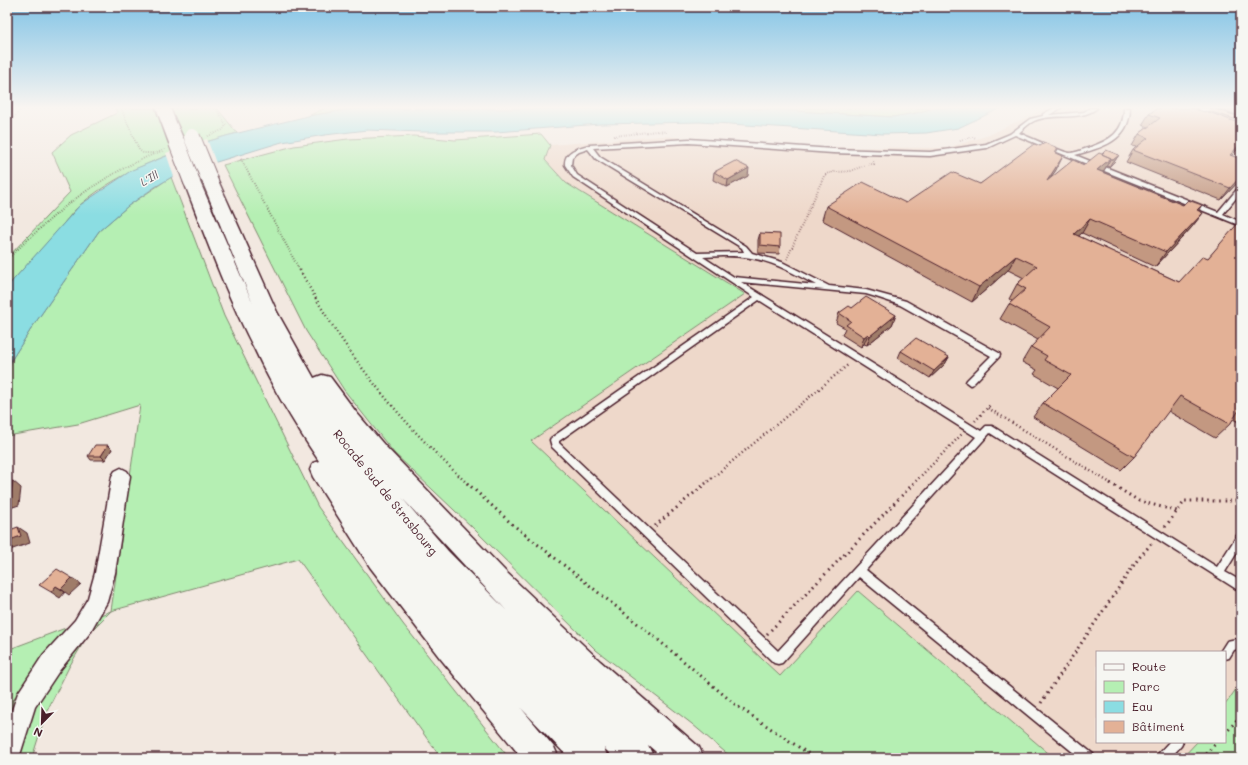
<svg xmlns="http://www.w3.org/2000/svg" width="1248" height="765" font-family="Mali,sans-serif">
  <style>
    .built { fill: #eed8ca }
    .green { fill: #b5efb3; stroke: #80876f }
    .water { fill: #8bdde2; stroke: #719199 }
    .pier { fill: #f2e8e0 }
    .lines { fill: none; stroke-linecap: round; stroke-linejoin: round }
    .service-casing { stroke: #4a1f2b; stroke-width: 3 }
    .minor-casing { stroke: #4a1f2b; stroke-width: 3 }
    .trunk-casing { stroke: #4a1f2b; stroke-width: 3 }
    .path-far2 { stroke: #4a1f2b; stroke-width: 2; stroke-dasharray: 0.5 2; stroke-linecap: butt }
    .path-far1 { stroke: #4a1f2b; stroke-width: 2.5; stroke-dasharray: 1 3; stroke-linecap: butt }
    .path { stroke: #4a1f2b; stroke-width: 3; stroke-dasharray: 1.5 4; stroke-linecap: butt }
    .service { fill: #f6f6f2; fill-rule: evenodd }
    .minor { fill: #f6f6f2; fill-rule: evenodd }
    .trunk { fill: #f6f6f2; fill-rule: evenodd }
    .trunk-bridge-casing { stroke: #4a1f2b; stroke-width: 18; stroke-linecap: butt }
    .trunk-bridge { stroke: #f6f6f2; stroke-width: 16 }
    .wall { fill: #c39881; stroke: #4a1f2b }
    .shaded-wall { fill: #9f7c69; stroke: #4a1f2b }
    .building { fill: #e3b196; stroke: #4a1f2b }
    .labels { text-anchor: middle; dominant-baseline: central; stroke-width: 3; stroke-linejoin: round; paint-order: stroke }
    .far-water-label { font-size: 11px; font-style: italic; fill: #5a4e59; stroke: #f6f6f2 }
    .street-label { font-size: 12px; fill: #4a1f2b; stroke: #f6f6f2 }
  </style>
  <rect width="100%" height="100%" fill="#f2e8e0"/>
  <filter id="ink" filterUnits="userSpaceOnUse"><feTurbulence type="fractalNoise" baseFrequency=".025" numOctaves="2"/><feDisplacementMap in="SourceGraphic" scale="8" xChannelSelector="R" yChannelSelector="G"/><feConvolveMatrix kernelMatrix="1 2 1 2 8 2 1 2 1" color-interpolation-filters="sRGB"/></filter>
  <g filter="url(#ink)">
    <path class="built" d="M1045,108H1241V682L1225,705V652H1097V742H1198L1184,758H1054L858,591L780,676L531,441L745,294L566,183L545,159L550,145L662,136L805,147L947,148L989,135Z"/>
    <path class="green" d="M115,108H217L237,133C183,148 123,168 80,205C71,213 64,224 56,233C40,251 23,269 7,287V258L70,192L52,152L71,135L117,113Z
      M325,108H359L308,116Z
      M746,108H934L916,113L893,117Z
      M541,134L550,145L545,160L566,183L745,294L531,441L780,676L858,591L1054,758H732L692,724L596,650L473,528L394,453L344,390L306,331L223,165L294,146L348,139L414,136L455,140Z
      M171,177L224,316L318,507L403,624L509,758H441L298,559L111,611L89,633L69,667L46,713L32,758H7V650L111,611L140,405L78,424L7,436V372L12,359L33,326L99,231L128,206Z
      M1241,682V758H1182L1197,742H1225V705Z"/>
    <path class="water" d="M359,108L437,109L746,108L893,117L916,113L934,108H1001L958,128L926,133L883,134L700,122L600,124L496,132H422L367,130L325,135L282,142L177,174L155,187L128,206L99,231L33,326L12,359L7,372V287L80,205L132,170L186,148L226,136L308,116Z"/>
    <path class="pier" d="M207,139L216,163L174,177L166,153Z"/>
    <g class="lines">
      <defs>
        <path id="service" d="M1054,108H1061L1049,115L1084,112L1090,108H1097C1080,122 1053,112 1034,121C1028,124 1023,129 1019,133C1027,136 1064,153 1070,153C1076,153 1083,149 1088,148C1110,140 1124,133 1124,108H1130C1130,141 1101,148 1075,155L1218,212L1239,187L1241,186V192L1223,214L1241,222V226L1015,135L987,148L930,156L833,153L689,143L593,148L600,157L746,246L752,253L782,262L829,286L866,290L906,301L999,353L1000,355L999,357L973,384L970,385L966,382L967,380L991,356L900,305L876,297L866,294L741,282L981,431L986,426H992L1217,567L1238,534L1241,533V546L1225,572L1241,581V592L990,433L866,570L1093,754L1095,758H1080L859,577L782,663L778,664L774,663L552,447L550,440L551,438L754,297L573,177L565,165C564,151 578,148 589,145L689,139L833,149L930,152L986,144L1010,134L1030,119L1043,116V114ZM588,149L596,159L742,248L744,252L697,253L577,175L571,165L572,157L579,152ZM723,256C761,255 783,267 816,285L734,277L703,257ZM759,300L976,437L778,651L559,443V441Z
          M1241,638V648L1234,650L1229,658L1225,659V652H1220L1227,641Z
          M1169,742H1183L1181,746L1170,758H1156L1158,754Z"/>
        <path id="minor" d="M1197,108H1212L1241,118V125L1198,110Z
          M121,468L127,471L130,476L115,573L107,602L89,634L59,671L35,707L19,758H7V724L18,693L43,655L75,620L88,598L95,573L112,476L115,471Z"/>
        <path id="trunk" d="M156,108H170L185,143L182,146L177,148L172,146L169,143Z
          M208,171L214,173L216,176L277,312L314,378L322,375L330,377L356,412L385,446L505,571L600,661L699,747L704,758H663L648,745L654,758H614L604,748L608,758H569L521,708L554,747L559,758H522L440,658L370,567L313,477L310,470L313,463L319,461C295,425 273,389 255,350C227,296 206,239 184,182L186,179L192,177L198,179L200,182L253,304L200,176L202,173ZM267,334L303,398L306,402L303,398ZM402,498L507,611L448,551Z"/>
      </defs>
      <use href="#service" class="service-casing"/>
      <use href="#minor" class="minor-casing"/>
      <use href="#trunk" class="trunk-casing"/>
      <path class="path-far2" d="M121,108L139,150L143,153H154
        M7,125L22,108
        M208,136L223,130L226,125L216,108
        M614,136L657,131L668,132
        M960,140L972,137L977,138
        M241,159L300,271
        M7,259C28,240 49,219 71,202C98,182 134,160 165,150
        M787,259L824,176C831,170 840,173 849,171C858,169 864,164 874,164L873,161"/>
      <path class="path-far1" d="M300,270C342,350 401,423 468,484
        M988,408L1112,484
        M975,421L990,405
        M705,484L849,364
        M913,484L962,434"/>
      <path class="path" d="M467,483L512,524L657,639L737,706L815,758
        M1110,483L1139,501L1177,511
        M655,526L706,483
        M1165,527L1185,501H1238L1241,496
        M767,634L914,483
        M1041,703L1138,559L1152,543
        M1225,734L1241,715
        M1202,758L1217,742"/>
      <use href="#service" class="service"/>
      <use href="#minor" class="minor"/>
      <use href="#trunk" class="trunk"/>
      <defs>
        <path id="trunk-bridge" d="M192,137L208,176
          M177,143L192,182"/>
      </defs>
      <use href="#trunk-bridge" class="trunk-bridge-casing"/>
      <use href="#trunk-bridge" class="trunk-bridge"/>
    </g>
    <path class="wall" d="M1216,108H1241V115L1240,116Z
      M1208,111L1237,116L1234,122L1232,156L1241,179L1221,200L1126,162L1133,150L1136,147L1132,146L1139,134L1148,127L1142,125L1149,114L1205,112H1207Z
      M1040,146L1058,149L1056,153V170L1051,177L1084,165L1102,154L1119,155L1114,162L1109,167L1107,166L1103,172L1183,205H1202L1198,211L1192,227L1155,267L1082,233L1078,236L1179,282L1208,258L1241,223V422L1240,423L1233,419L1230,424L1215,438L1168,411L1134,457L1121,470L1033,417L1043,403L1058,388L1034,374L1037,370L1022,362L1031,347L1038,340L1000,319L1009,304L1012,301L1009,299L1017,284L1024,278L1008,270L972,302L822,220L826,206L906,203L980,184Z
      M714,172L748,176L727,187L713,180Z
      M760,233L780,247L779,254L758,253V240Z
      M852,308L896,315L892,325L867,345L864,344L861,347L842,335L845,328L836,323L839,313Z
      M901,351L949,357L945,364L930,378L898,358Z
      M112,449L105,460H91L88,456Z"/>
    <path class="shaded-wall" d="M1241,143V146L1221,166L1230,155Z
      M1119,155L1114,162L1109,167L1113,160Z
      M1063,156L1056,170L1039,195L1047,181Z
      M1111,158L1103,172L1097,170Z
      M749,168L748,176L727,187L728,180Z
      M1241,176V179L1221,200L1230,188Z
      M1203,213L1192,227L1155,267L1166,252Z
      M1090,219L1082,233L1065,248L1074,234Z
      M1016,256L1008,270L972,302L979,287Z
      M896,315L892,325L867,345L870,336Z
      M868,334L864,344L861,347L864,337Z
      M949,357L945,364L930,378L934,371Z
      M108,445L112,449L105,460L101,456Z
      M13,481L21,488L19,505L7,509V499Z
      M18,527L27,533L30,543L7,551V541Z
      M72,578L81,584L69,595L61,589Z
      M56,586L65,592L60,598L51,592Z"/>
    <path class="building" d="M1157,108H1191L1205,112L1206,111L1241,124V143L1230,155L1241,159V176L1230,188L1133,150L1148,138L1139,134L1160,118L1149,114Z
      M1211,108H1212L1237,116L1234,119L1208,111Z
      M1045,143L1058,149L1054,152L1063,156L1047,181L1073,160L1084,165L1099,153L1111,158L1097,170L1183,205L1188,200L1202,205L1197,210L1203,213L1166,252L1090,219L1074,234L1179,282L1203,256L1208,258L1239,222L1241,223V407L1230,424L1180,396L1134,457L1043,403L1071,375L1044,360L1047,356L1031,347L1050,327L1009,304L1026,289L1017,284L1037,266L1016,256L979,287L826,206L863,182L906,203L952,172L980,184L1034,144L1040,146Z
      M1106,150L1119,155L1113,160L1111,159V158L1102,154Z
      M735,161L749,168L728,180L714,172Z
      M760,233L780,234V247L760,245Z
      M866,297L896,315L870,336L868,334L864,337L846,325L851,321L839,313L849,306L852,308Z
      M916,338L949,357L934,371L901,351Z
      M95,445H108L101,456H88Z
      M13,481L10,498L7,499V483Z
      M18,527L21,536L7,541V531Z
      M57,569L72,578L61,589L56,586L51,592L39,585Z"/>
  </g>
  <linearGradient id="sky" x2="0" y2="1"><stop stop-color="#83c4e6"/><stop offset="0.5" stop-color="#f9f5f1"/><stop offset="1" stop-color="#f9f5f1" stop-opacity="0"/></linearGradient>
  <rect width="1248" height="215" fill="url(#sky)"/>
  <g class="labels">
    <g class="far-water-label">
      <text transform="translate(149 178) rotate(-29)">L'Ill</text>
    </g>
    <g class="street-label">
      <text transform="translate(386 492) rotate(51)">Rocade Sud de Strasbourg</text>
    </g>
  </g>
  <rect width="1248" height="765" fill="none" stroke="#f6f6f2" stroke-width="24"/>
  <rect x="12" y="12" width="1224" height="741" fill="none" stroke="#4a1f2b" stroke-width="1.5" filter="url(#ink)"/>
  <rect x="1096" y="651" width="130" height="92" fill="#f6f6f2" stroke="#b1a0a2"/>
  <rect x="1104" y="664" width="20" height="6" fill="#f6f6f2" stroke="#b1a0a2"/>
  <text x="1132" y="671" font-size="12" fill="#4a1f2b">Route</text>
  <rect x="1104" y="681" width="20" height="12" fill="#b5efb3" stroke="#b1a0a2"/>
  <text x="1132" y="691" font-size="12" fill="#4a1f2b">Parc</text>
  <rect x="1104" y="701" width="20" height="12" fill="#8bdde2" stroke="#b1a0a2"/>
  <text x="1132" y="711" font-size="12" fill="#4a1f2b">Eau</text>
  <rect x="1104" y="721" width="20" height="12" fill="#e3b196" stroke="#b1a0a2"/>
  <text x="1132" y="731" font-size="12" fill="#4a1f2b">Bâtiment</text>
  <g transform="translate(42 723) rotate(203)" stroke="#f6f6f2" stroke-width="3" paint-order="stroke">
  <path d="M0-3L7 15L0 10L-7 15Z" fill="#4a1f2b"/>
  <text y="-6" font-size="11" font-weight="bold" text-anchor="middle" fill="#4a1f2b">N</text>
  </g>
</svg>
